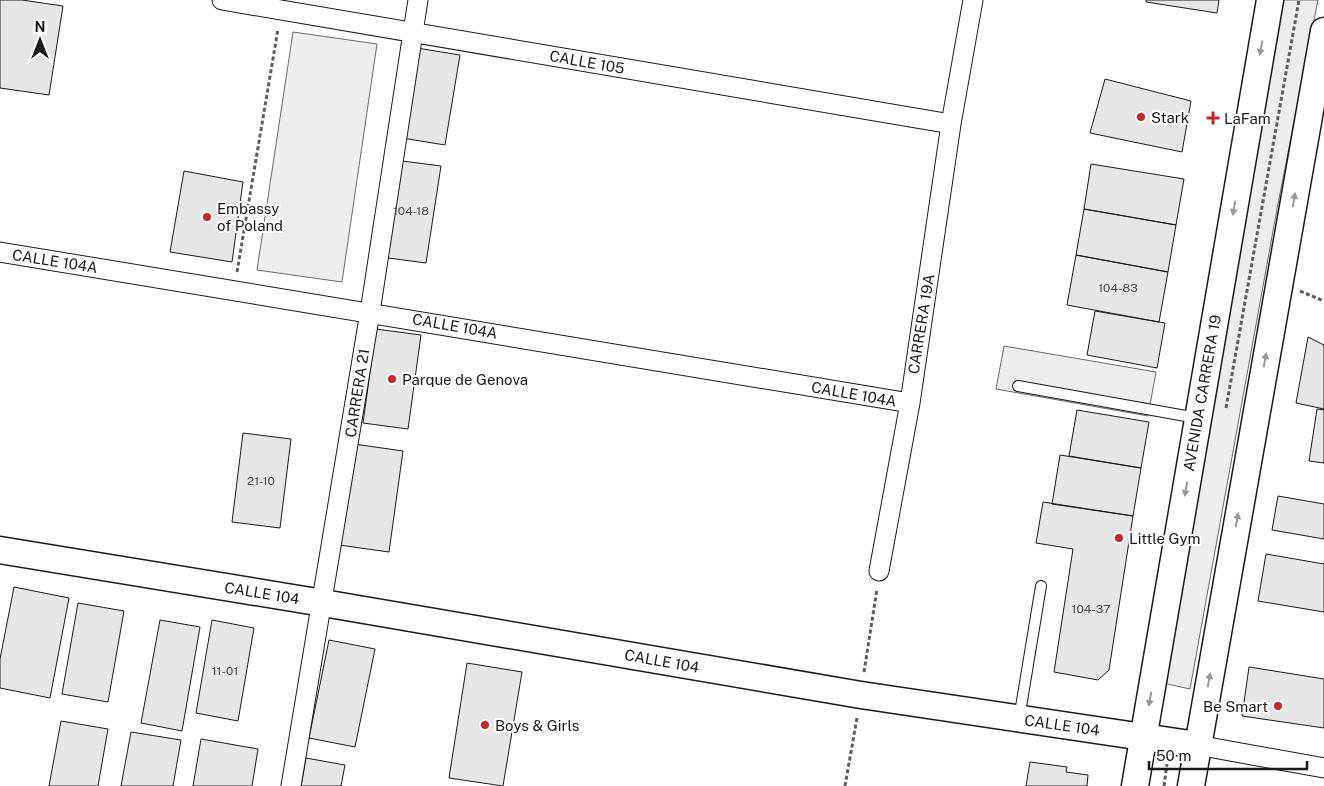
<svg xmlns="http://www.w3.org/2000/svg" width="1324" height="786" font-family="'Public Sans',sans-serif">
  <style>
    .built { fill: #ededed; stroke: #6a6a6a }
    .building { fill: #e6e6e6; stroke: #1a1a1a }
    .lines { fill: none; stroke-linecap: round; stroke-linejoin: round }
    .lane-casing { stroke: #1a1a1a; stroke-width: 12 }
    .street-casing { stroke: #1a1a1a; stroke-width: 21 }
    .secondary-casing { stroke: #1a1a1a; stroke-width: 29 }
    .path { stroke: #5f5f5f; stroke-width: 3; stroke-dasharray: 4 2.5; stroke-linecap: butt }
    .lane { stroke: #fff; stroke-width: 10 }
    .street { stroke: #fff; stroke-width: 19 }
    .secondary { stroke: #fff; stroke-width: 26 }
    .oneway { fill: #989898 }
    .poi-dot { fill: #c62828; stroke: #fff; stroke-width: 2 }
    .labels { text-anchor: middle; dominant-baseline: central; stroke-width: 4; stroke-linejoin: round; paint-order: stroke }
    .number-label { font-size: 12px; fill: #4d4d4d }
    .street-label { font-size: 15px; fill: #1a1a1a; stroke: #fff }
    .poi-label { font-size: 15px; fill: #1a1a1a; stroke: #fff; text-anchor: start }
  </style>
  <rect width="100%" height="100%" fill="#fff"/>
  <path class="built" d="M1282,0H1318L1277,209L1190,689L1163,683Z
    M293,32L377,44L342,282L257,270Z
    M1004,346L1156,372L1148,416L996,389Z"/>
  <path class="building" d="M0,0H22L63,6L49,95L0,88Z
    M1146,0H1219L1217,13L1146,2Z
    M417,48L460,55L445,145L402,138Z
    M1105,79L1191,101L1182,152L1090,133Z
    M395,160L441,166L426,263L381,257Z
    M1091,164L1184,179L1176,225L1084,209Z
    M184,171L243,182L232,262L170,252Z
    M1084,209L1176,225L1168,272L1076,255Z
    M1076,255L1168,272L1159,322L1067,305Z
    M1095,311L1165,323L1157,368L1087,355Z
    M376,329L421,335L408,429L363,423Z
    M1308,337L1324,345V409L1296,403Z
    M1317,409L1324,410V463L1309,461Z
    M1077,410L1149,422L1141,468L1069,456Z
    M243,433L291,439L280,528L232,522Z
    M354,444L403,451L389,552L339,545Z
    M1060,455L1141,468L1133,516L1052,504Z
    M1278,496L1324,504V539L1272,530Z
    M1043,502L1133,516L1109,670L1098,680L1054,672L1073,549L1036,543Z
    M1266,554L1324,564V612L1258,601Z
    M14,587L69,598L50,698L0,688V659Z
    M78,603L124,611L108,702L62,694Z
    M160,620L200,627L182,731L141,723Z
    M212,620L254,628L238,721L196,713Z
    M329,640L375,649L355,747L309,738Z
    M467,663L522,672L503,786L449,778Z
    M1249,667L1324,679V728L1242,716Z
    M61,721L108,729L98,786H49Z
    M131,732L181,740L173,786H121Z
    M201,739L258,749L252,786H193Z
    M306,758L345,765L341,786H301Z
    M1030,762L1067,767L1066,772L1088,775L1087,786H1026Z"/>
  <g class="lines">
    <defs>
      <path id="lane" d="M1018,386L1197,418
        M1019,719L1041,586"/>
      <path id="street" d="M222,0L951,124
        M0,252L910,403
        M879,571L910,403L951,124L973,0
        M1197,745L1324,768
        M291,786L370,312L418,0"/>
      <path id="secondary" d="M0,550L323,603L861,695L1197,745
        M1135,786L1270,0
        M1191,786L1324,31"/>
    </defs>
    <use href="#lane" class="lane-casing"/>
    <use href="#street" class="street-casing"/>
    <use href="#secondary" class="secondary-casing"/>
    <path class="path" d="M237,272L278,29
      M1300,291L1324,301
      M1226,408L1299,0
      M864,672L877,589
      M845,786L857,718
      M1164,786L1167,764"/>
    <use href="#lane" class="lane"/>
    <use href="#street" class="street"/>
    <use href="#secondary" class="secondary"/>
  </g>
  <defs><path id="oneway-solid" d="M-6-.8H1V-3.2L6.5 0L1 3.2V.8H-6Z" transform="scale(1.25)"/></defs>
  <g class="oneway">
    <use href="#oneway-solid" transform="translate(1261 48) rotate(100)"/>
    <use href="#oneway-solid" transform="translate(1294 200) rotate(-80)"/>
    <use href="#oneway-solid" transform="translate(1234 208) rotate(100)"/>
    <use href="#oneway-solid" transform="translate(1265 360) rotate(-80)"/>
    <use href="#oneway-solid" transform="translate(1186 489) rotate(100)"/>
    <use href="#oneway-solid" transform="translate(1237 520) rotate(-80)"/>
    <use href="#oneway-solid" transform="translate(1209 680) rotate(-80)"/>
    <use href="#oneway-solid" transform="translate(1150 699) rotate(100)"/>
  </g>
  <g class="poi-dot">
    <circle cx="1141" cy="117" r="5"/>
    <path d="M1210.5 110.5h5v5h5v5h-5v5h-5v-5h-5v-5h5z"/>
    <circle cx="207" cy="217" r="5"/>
    <circle cx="392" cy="379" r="5"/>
    <circle cx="1119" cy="538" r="5"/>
    <circle cx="1278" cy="706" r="5"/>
    <circle cx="485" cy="725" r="5"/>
  </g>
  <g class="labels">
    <g class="number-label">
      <text x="411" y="211">104-18</text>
      <text x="1118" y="288">104-83</text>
      <text x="261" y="481">21-10</text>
      <text x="1091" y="609">104-37</text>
      <text x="225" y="671">11-01</text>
    </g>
    <g class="street-label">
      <text transform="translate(587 62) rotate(10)">CALLE 105</text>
      <text transform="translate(55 261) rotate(9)">CALLE 104A</text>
      <text transform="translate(921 324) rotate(-81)">CARRERA 19A</text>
      <text transform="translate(455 326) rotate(10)">CALLE 104A</text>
      <text transform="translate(357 393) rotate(-81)">CARRERA 21</text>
      <text transform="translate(1202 393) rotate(-80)">AVENIDA CARRERA 19</text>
      <text transform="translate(854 394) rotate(10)">CALLE 104A</text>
      <text transform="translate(262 593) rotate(9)">CALLE 104</text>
      <text transform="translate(662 661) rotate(10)">CALLE 104</text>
      <text transform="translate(1062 725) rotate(8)">CALLE 104</text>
    </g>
    <g class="poi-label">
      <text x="1151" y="117">Stark</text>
      <text x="1224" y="118">LaFam</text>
      <text x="217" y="208">Embassy<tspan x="217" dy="17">of Poland</tspan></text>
      <text x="402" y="379">Parque de Genova</text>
      <text x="1129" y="538">Little Gym</text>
      <text x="1268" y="706" text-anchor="end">Be Smart</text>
      <text x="495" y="725">Boys &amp; Girls</text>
    </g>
  </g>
  <g transform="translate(40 40)" stroke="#ffffff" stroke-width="4" paint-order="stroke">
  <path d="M0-4L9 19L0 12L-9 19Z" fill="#1a1a1a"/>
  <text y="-8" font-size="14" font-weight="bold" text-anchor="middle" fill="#1a1a1a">N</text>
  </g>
  <path d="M1149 761v8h158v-8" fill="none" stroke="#1a1a1a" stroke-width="2.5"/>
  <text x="1156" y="761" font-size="15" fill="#1a1a1a" stroke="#ffffff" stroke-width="4" paint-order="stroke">50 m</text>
</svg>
